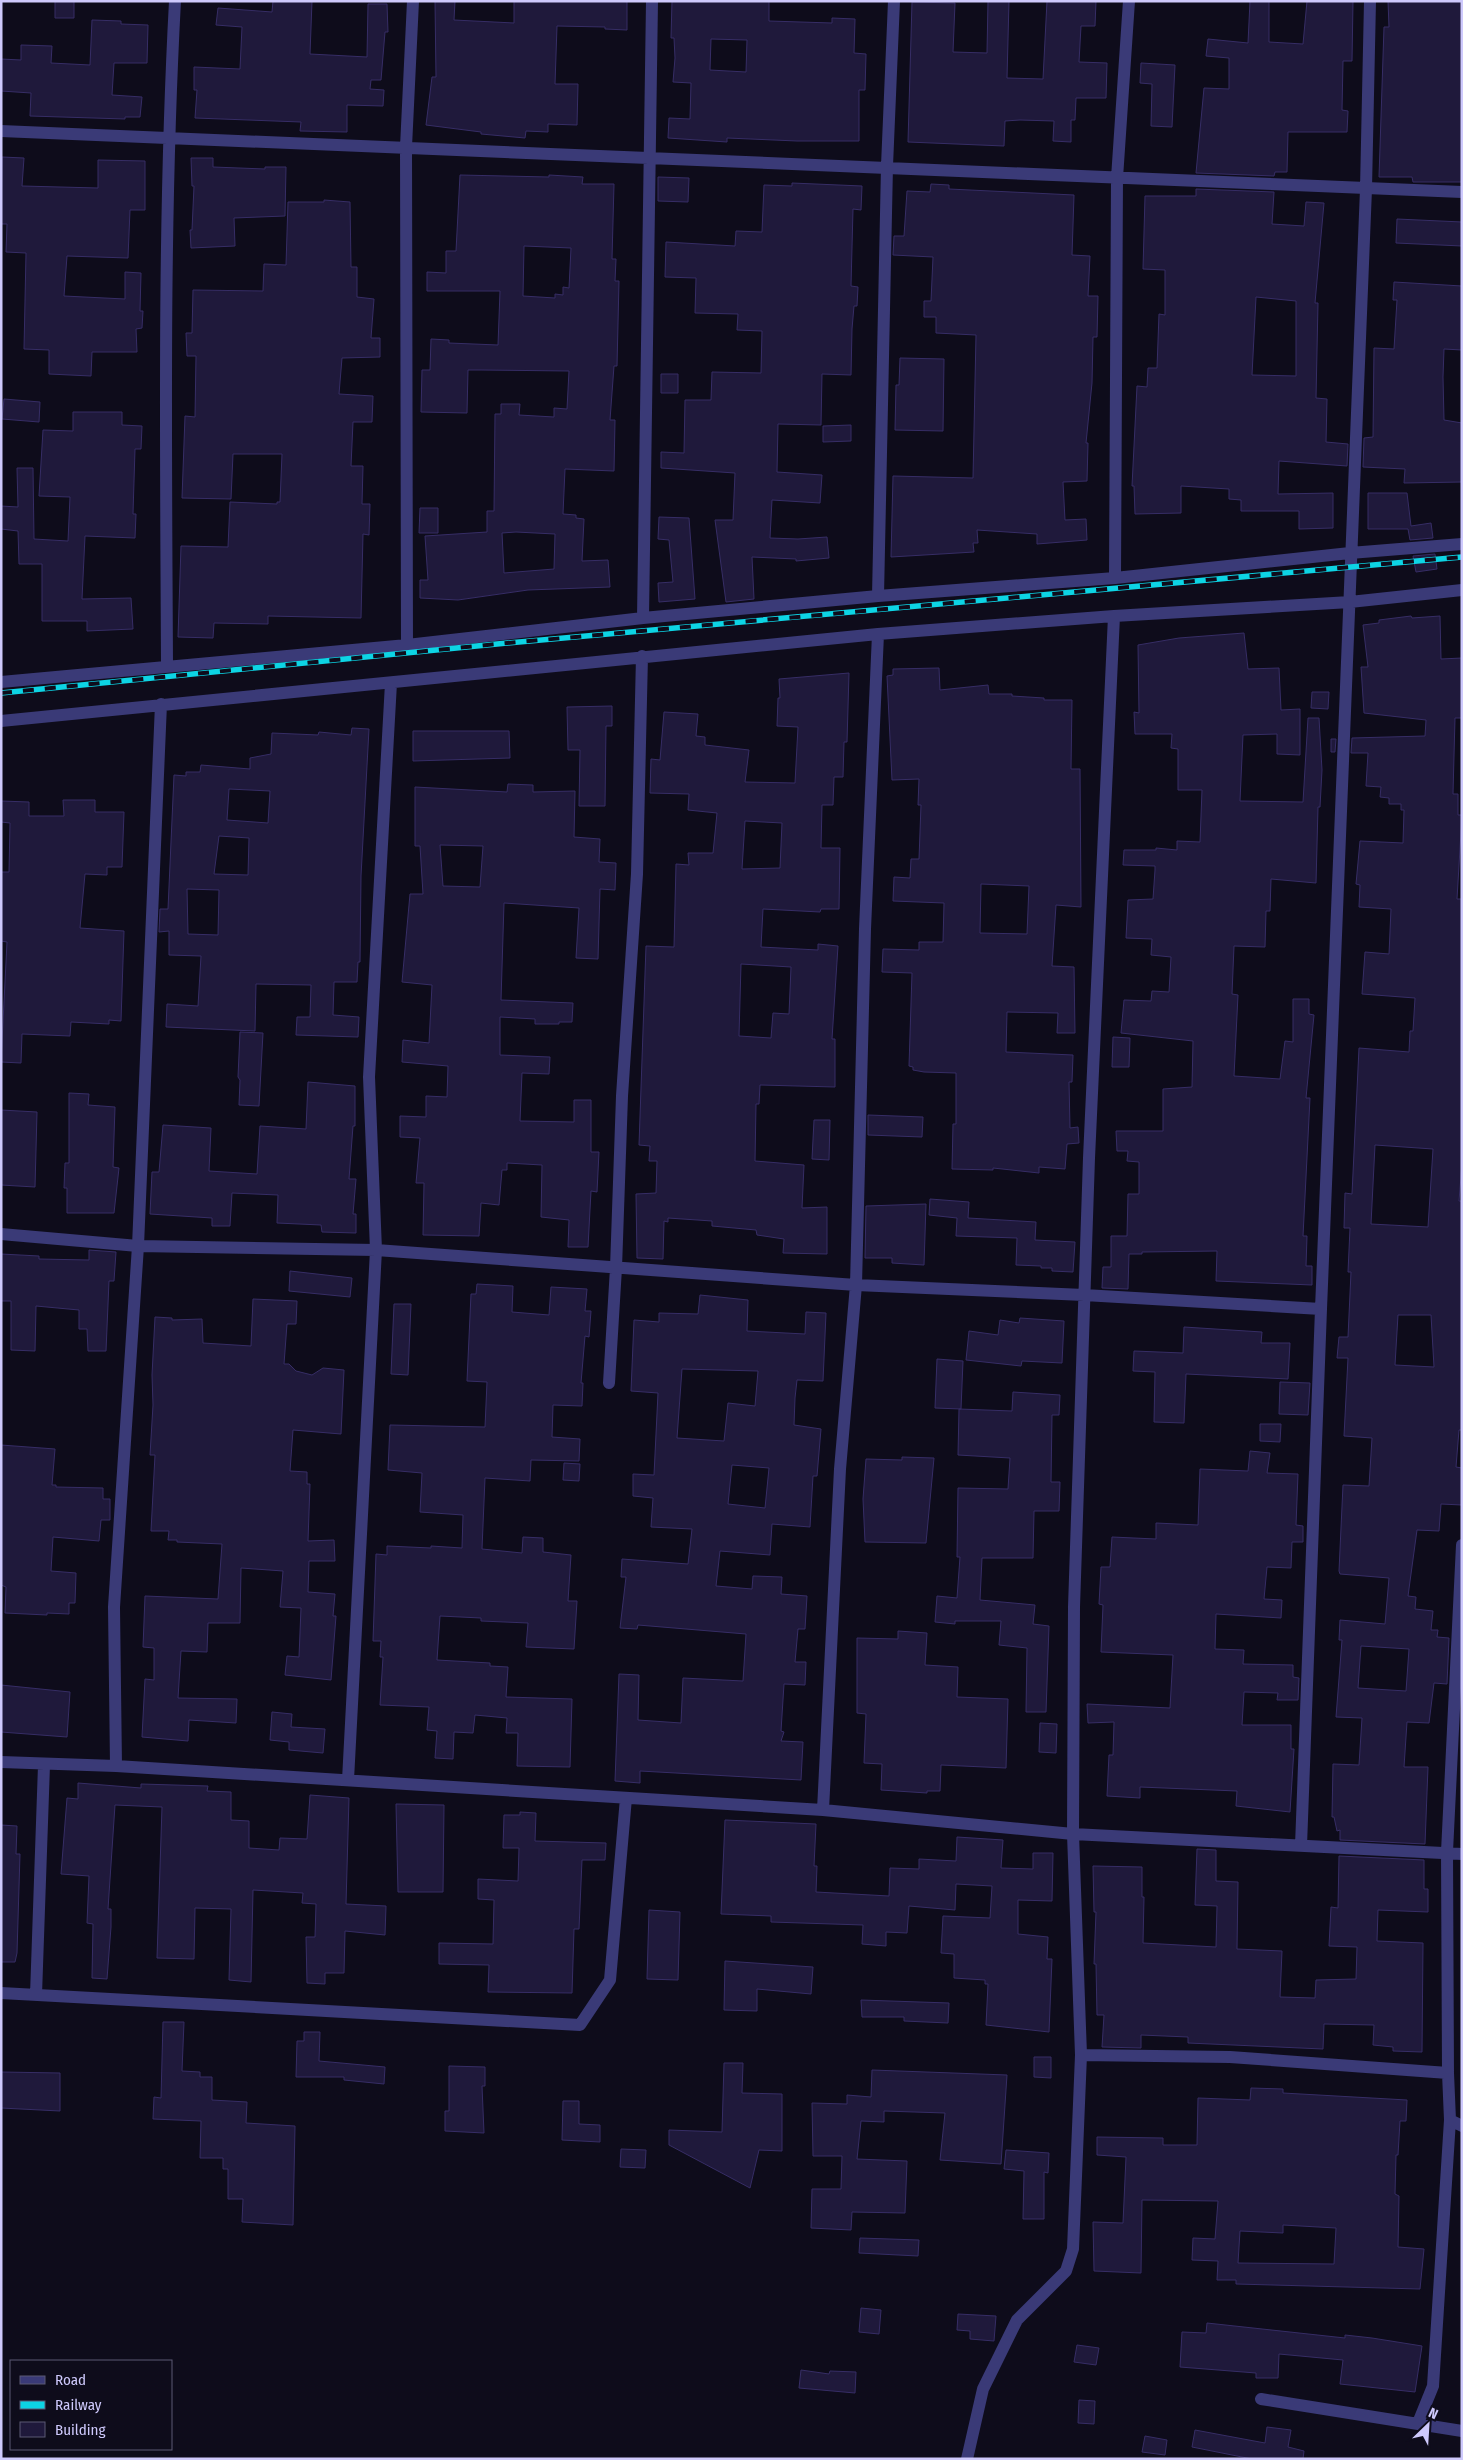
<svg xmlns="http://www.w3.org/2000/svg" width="1463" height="2460" font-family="'Fira Sans Condensed',sans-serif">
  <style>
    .building { fill: #1f193b; stroke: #362d65; fill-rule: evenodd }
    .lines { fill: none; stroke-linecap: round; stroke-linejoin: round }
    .minor { stroke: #3a3a77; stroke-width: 12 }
    .rail-casing { stroke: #0dd4e4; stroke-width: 5.5 }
    .rail { stroke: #0e0c1b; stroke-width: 4; stroke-dasharray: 11; stroke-linecap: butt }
  </style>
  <rect width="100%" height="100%" fill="#0e0c1b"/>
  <path class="building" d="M55,1H74V18H55Z
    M273,1H312L310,54L367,57L368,4H387L388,32H385L381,80H371L370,89L384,90L383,106L347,105V132L300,131L301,122L195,118L197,90H194V67L240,69L242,27L216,25L218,8L272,12Z
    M435,1H455L454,20L514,23V1H627V30L605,29V27L557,26L555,84H578L577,125L548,124V132L526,131L525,138L481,134V132L426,125L432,77H436Z
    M672,1H769V21L832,23V18L855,19L854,53L866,54L865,90H859V141H797L727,138V142L668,138L669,118L690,119L691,83L673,82L675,58L674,38H671ZM711,39L747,40L746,72L710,70Z
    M988,1H1009L1007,78L1043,79L1047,1H1096L1095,26H1081L1079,62L1107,63L1106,98H1076L1075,120H1071V142L1053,141L1054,121L1020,120L1005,121L1004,146L908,142L912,2L955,3L953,52L987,53Z
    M1250,1H1269V42L1303,44L1307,1H1353L1352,61H1343L1342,110L1348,111L1347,132H1288L1287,172H1275L1274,176L1196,173L1204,88L1229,89V58L1206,56L1208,39L1248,43Z
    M1388,1H1462V182H1413L1412,177H1379L1384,27H1389Z
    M92,20L121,21V24L148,25L147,63H114L112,95L142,97L140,117H125V119L30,116L31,93L1,91V59L21,60V45L52,46L51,63L90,65Z
    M1141,63L1175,65L1172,127L1151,126L1152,84L1140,83Z
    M2,157L24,158L22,186L98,188V160L145,161V210H130L128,258L67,256L64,296L125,299V272L141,273L140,311H143L142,328L136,329L137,352H92L91,376L49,374V350L24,349L26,253L6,252L7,224H1Z
    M191,158H213V167L265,169V167H286L285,216L234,218L235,246L191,248L190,230H192L194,186H192Z
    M460,175L549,177V175L583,177L582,184H614L612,259H616L615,281H619L617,366H614L610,420H615L614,471L565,469L563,514L576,515V518L584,519L582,561L608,560L610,587L528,590L458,600L420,598V580H428L425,536L487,532V511H494L495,414H501V404H520L519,415L554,417V408L567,409L569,371L481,370H468L467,413L421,412L422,370H430L431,339L449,340V343L498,345L500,291H427V272L446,273V251H456ZM524,246L571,248L569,288L563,287V295L555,294V298L523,296ZM516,532L555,534L554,569L504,573L502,533Z
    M658,177L689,178L688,202L658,201Z
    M792,183L862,186L861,210L853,209L851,286L858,287L857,306H854L852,329L851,375L822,374L821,425L778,424L777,472L822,475L820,503L772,500L770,538L798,539L827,537L829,558L796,561V559L752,557L754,599L726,602L715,520H733L735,473L661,468V452L684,453L685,400H711L712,372L761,373L762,331L737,330L738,314L695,313L696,278L665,277L666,242L735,246L736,231L762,232L764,185L792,186Z
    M931,184L949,185V189L1074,195L1072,255L1090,256L1088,296H1098L1097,337H1093L1092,383L1086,443H1088L1087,481L1063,482L1065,520L1086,519L1087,540L1037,544V534L977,530L978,543H973L974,552L891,557L893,476L973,478L976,335L936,333V317H924V301H931L933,257L893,255L894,236H904L907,191L930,192Z
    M1196,189L1274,192L1272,224L1304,226L1306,202L1324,203L1315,303H1318L1316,398L1327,399L1326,442L1348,444L1347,466L1279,461L1278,494L1333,493V528L1299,529V511H1241V500L1229,499V489L1181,486V513L1135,514L1134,486H1132L1137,386L1147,387L1148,368H1157L1159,314L1165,315V270L1143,269L1145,196H1196ZM1256,297L1296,301V376L1252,375Z
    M324,200L350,202L351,267H357V297L374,299L371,338H380V357L342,358L339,394L373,396L372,422H353L351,466H363L362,504H370L369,535L363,534L361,618L268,616V624L214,623L213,638L178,637L181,546L228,547L230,502L277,504V502H280L282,454H233L231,499L182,498L185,416L195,417L196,356H187L186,333H192L193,290L263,291L264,264L286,265L288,202H324Z
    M1397,219L1462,222V246L1396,243Z
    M1394,282L1462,286V350L1444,349L1443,377L1444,420L1462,423V482L1404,483L1405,469L1363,467L1364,438L1373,437L1374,348L1394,349L1397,300H1393Z
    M900,358L944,359L943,431L895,430L896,385H899Z
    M661,374H678V393H661Z
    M4,399L40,402L39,422L2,419Z
    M73,412H122V425L142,426L141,449H135L133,514H136L135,538L85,536L82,599L131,598L133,629L87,631V621H42V564H19L18,531L1,529V506L18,507L17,468H33L34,539L68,541L70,497L39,496L43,430L73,431Z
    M851,425V441L823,442V426Z
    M1368,493H1407L1411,526L1431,523L1433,538L1410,540L1408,529H1368Z
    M420,508H438V533H419Z
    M659,517L689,518L695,599L659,602L658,583L673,582L669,540L658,539Z
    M1435,554L1437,569L1416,572L1413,556Z
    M1411,616L1412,618L1440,616L1441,659L1462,658V718H1455L1453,794H1458V815H1462L1457,899H1462V1164L1459,1201H1462V1430H1459L1456,1467L1462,1468V1505L1441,1504L1439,1531L1417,1530L1408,1596L1416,1597L1415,1609L1433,1611L1431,1630H1438L1437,1637L1449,1638L1447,1684L1434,1683L1429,1723L1407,1722L1404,1767H1428L1425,1844L1340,1840V1830L1337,1831L1334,1817H1332L1333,1764L1359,1765L1362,1718L1336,1717L1342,1640H1339L1340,1620L1385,1624L1389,1578L1340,1574L1339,1571L1343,1485L1369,1486L1372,1438L1344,1436L1348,1358H1337L1339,1337H1348L1351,1272H1348L1350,1228H1344L1345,1193L1352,1194L1359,1048L1409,1052L1410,1031H1413L1415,998L1362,994L1365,952L1389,954L1391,909L1359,907L1360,885L1356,884L1360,841L1403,843L1404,810H1401V804H1389V798L1380,797L1381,787L1366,786L1368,753H1351L1352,738L1425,736L1426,720L1364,713L1361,667H1368L1363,625L1379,623V620ZM1375,1145L1433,1149L1428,1227L1371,1224ZM1398,1315H1431L1434,1367L1395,1365ZM1361,1646L1409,1649L1406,1691L1358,1688Z
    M1244,633L1248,669L1279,668L1281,710L1300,709V755L1277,754V734L1243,735L1240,801L1303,802L1308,718H1319L1322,770L1320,807H1318L1316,883L1271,879L1270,911H1266L1265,947L1234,946L1232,994L1238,995L1234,1076L1280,1079L1285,1041L1293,1042V999H1309V1014L1314,1015L1306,1098H1310L1303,1236H1307L1306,1266H1312V1285L1216,1281L1217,1251L1142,1252V1254H1129L1128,1289L1102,1288L1103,1267H1111V1236H1127L1128,1194H1139V1162L1127,1161L1128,1151H1117L1116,1131H1163V1089L1192,1087L1193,1041L1121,1033L1124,1000L1151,1001L1152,991L1169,992L1171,957L1151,955L1152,939L1126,938L1128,900L1153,899L1155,870V866L1123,865L1124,850H1156V848L1177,850V841L1200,842L1202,790H1178V749L1171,748L1172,734H1135L1134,712L1139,713L1138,645L1179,638Z
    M939,668L940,690L988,685L989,694H1012V696L1044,698V700H1072L1071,769H1080L1081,907L1056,905L1052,966L1074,967L1075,1033H1057L1058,1013L1007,1012L1006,1052L1073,1055L1072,1082H1069L1070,1128L1078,1127L1079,1143L1067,1144L1065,1169L1039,1167V1173L993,1168V1170L952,1169L953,1124H956V1073L924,1072L913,1070V1067L909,1066L912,973L882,972L883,949L919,950V942H943L944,903L893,901L894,877L910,878L911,859H919L921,805H918L919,779L892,780L887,676L893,675V669ZM981,884L1029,886L1027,934L980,933Z
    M849,673L847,742H844L843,777H834L833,805H822L821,848H840L839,909H821L820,912L763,909L761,947L818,950V944L838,946L832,1039H835V1087L760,1085L759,1104H756L755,1161L804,1165L802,1208L827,1207V1254L783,1253L784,1239L757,1235L756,1230L712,1226V1221L668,1218V1222L664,1221L663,1259L637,1258L636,1194L656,1193L657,1161H649L650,1146L639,1145L646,946L674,947L676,864L689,865L688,853H713L717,813L688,810L689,794L650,793L651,759L660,760L664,712L698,714L696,736L705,737V745L749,750L745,782L795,783L798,727L777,726L778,698H780L779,679ZM745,821L782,823L780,868L742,869ZM741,964L791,967L789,1014L773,1013L771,1038L739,1036Z
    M1312,692H1329L1328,709L1311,708Z
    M612,706V726H606L605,806H579L580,750H568L567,707Z
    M352,728L369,729L361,876L360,962H358L357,982H334L333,1015L359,1017L358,1037L296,1035L297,1017H310L311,985L256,984L255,1031L166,1027L167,1004L198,1006L201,956L169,955V931L159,932L160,909H168L174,775L186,776V772H200L201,765L250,769V758L271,754L272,733L318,735L319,732L351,735ZM229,789L270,791L268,823L227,820ZM219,836L249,838L248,875L214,874ZM187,889L219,890L218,935L188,934Z
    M413,731H509L510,758L413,761Z
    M1331,739H1336L1335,752H1331Z
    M508,784L533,785V792L575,791L574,837L600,839L599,862L616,863L615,890L600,889L598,959L576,958L579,908L504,903L501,1000L573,1003L572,1022H559V1024H535V1019L500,1017V1055L550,1057L549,1074L522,1073L520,1121L574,1122V1100H591V1152H599L597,1192L591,1191L588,1247H568L569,1220L541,1217L542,1165L507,1163V1170H502L499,1205L481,1203L479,1236L423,1235L424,1183H416L420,1138L400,1137V1116L426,1117V1096L447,1097L448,1066L402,1062L403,1040L429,1043L432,985L402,982L410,894H423L420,846H415V787L507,792ZM440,845L483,846L480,887L443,886Z
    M63,800H95V812H124L122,867H107V875L85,874L80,928L124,931L121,1021L109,1020V1024L71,1022L70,1036L22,1034L21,1063L1,1062L7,942L1,941V872H9L10,823L1,822V801L29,802V816H64Z
    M240,1032L263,1033L259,1106L239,1105L240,1080L238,1077Z
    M1113,1037L1130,1038L1129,1067H1112Z
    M308,1082L355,1086V1126H353L349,1179H356L353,1214H356V1233L322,1232L321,1225L277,1223L278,1195L232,1193L230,1226H212V1218L150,1214L152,1172H159L163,1125L211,1128L209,1171L257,1174L260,1126L306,1129Z
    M69,1093L89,1094L88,1105L115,1107L113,1167L119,1168L114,1213H67V1188H64L65,1163H69Z
    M1,1110L37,1112L35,1187L1,1185Z
    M868,1115L923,1117L922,1137L868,1135Z
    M814,1120H830L829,1160L812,1159Z
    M930,1199L969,1202L968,1218L1036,1222L1035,1240L1075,1242L1073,1272L1052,1271V1268H1041V1266L1016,1265L1017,1238L956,1236L957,1218L929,1215Z
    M926,1204L924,1265L892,1263V1258H865L866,1206Z
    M89,1250L116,1252L114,1281H109L106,1351H88L87,1329H79V1310L36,1306L35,1351L11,1350V1301H1V1254L39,1256V1259L89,1260Z
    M290,1271L352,1278L350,1297L289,1291Z
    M477,1284L513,1286L512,1312L549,1315L551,1287L587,1289L585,1311H591L589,1337L585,1336L581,1383H583L582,1406L553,1405L552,1437L580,1439L579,1461L531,1460L530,1481L485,1478L482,1549L522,1553L523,1537L543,1538V1552L571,1555L568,1601H577L574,1649L526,1647L528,1623L481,1621V1618L440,1616L437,1660L490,1663V1666L508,1667L506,1697L572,1699L570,1767L517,1766L518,1733H506L507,1718L475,1715L473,1733L454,1732L453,1759L435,1758L437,1731L427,1730L429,1707L380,1705L383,1657H380L381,1641H373L376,1554L387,1555V1546L431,1548V1546L462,1548L463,1515L420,1512L422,1473L388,1470L390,1425L485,1427L487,1382L467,1381L471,1294H476Z
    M700,1295L748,1300L747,1331L805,1334L806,1312L826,1313L823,1381L797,1380L795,1398L794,1425L821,1429L817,1476H813L810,1527L772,1524L770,1555L720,1551L716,1586L752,1589L753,1576L782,1577L781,1594L807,1596L805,1629H798L795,1662H806L805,1685L784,1684L781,1731L784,1732L781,1741L803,1742L801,1780L640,1771V1783L615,1781L619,1674L639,1675L638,1720L681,1723L683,1678L743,1681L746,1634L638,1625L637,1629L620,1628L626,1577H621L622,1559L688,1564L692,1529L651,1527L653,1498L633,1496V1474L654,1475L658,1393L631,1391L634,1320L659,1322V1313L698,1314ZM682,1369L758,1371L755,1406L728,1403L724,1441L677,1438ZM732,1465L769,1468L765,1508L728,1504Z
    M253,1299L297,1301L296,1324H287L284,1364H289L296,1371L312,1375L323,1368L344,1370L341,1434L293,1430L290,1471L307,1472V1484H310L308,1541L334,1540L335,1561H309L308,1592L335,1594L333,1616H336L331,1680L285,1675L287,1656L299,1657L301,1608L280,1607L283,1571L241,1568L240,1623H208L207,1652L181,1651L178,1698L237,1699L236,1723L189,1720L188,1741L142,1737L145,1679L154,1680V1648L143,1647L145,1596L218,1599L222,1544L177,1542V1540H168L169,1531H151L155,1455H150L153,1405L152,1375L155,1317L172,1318V1320L202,1319L203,1343L251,1346Z
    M394,1304H411L408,1375L391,1374Z
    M1020,1318L1064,1321L1062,1363L1022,1361L1021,1366L966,1360L969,1331L998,1335L1000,1320L1019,1323Z
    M1184,1327L1262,1332L1261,1343H1290L1288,1379L1186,1374L1184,1423L1154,1422L1155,1372L1133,1371L1134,1351L1183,1353Z
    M937,1359L963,1361L961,1409L935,1408Z
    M1280,1382L1310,1383L1308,1415L1279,1414Z
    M1013,1392L1060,1395L1059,1415H1052L1051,1482H1060L1059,1511H1034L1033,1558H982L980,1600L1035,1605L1033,1624L1049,1626L1046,1712H1026L1027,1648L999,1645L1001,1621H955V1624L935,1622L937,1596L957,1598L960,1557H957L958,1488L1008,1489L1010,1458L958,1455L959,1409L1012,1411Z
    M1260,1424H1281L1280,1442L1260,1441Z
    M1,1445L55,1449L52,1485H56V1487L103,1488V1499H110V1520H101L99,1541L53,1537L51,1571L76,1573L75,1603H69V1614L47,1613V1615L5,1613L6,1587L1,1585Z
    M1250,1451L1270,1453L1267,1473L1298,1474L1296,1525L1303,1526V1542H1292L1291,1568L1267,1567L1264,1599L1282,1600L1281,1618L1216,1614L1215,1649L1244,1650L1243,1664L1293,1665V1677L1299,1678L1298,1700H1277L1278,1693L1244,1692L1242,1725H1291V1749H1294L1290,1812L1236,1806L1237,1791L1140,1787V1798L1107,1796L1109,1755H1113L1114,1722L1088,1723L1087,1704L1170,1708L1173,1655L1101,1652L1103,1605L1099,1604L1101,1567H1110L1112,1537L1156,1539V1523L1198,1525L1200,1469L1248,1471Z
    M902,1457L934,1458L926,1543L865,1542L863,1499L866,1459L902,1460Z
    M564,1463L580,1464L579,1481L563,1480Z
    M898,1631L927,1633L925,1665L958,1667L957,1697L1008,1699L1006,1768L941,1765L940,1791H927V1793L881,1790L882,1764L864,1763L866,1714L857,1713V1638L898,1639Z
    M1,1685L70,1692L67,1737L1,1732Z
    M272,1712L292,1714L291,1727L325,1729L323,1753L289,1750V1742L270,1740Z
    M1040,1723L1057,1724L1056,1753L1039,1752Z
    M78,1783L141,1788V1784L208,1786L207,1791L231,1792V1820L249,1821V1848L279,1850L280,1838L307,1839L310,1795L349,1798L346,1904L386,1906L385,1935L345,1931L344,1973H325V1984L307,1983L306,1937H315L316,1904L302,1903L303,1893L253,1890L251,1982L229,1980L231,1909L195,1908L194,1959L157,1958L162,1807L115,1805L108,1909H111V1927L107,1979L92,1978L93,1924L87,1923L89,1876L61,1874L67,1798L78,1799Z
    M396,1804L444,1805L443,1892H398Z
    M520,1812L536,1813L535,1841L606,1843L605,1860H582L579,1929H574L572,1993L488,1992L489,1965L439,1964V1943L493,1944L494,1900L478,1899V1879L518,1881L519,1848H503L504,1815H520Z
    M725,1820L816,1824L814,1866H817L816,1892L889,1896L890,1868L919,1869V1859L956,1861L957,1837L1003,1840L1001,1868L1033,1869V1853H1053L1052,1901L1018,1900V1934L1048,1937L1047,1959H1052L1049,2032L986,2025L988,1984H985V1980L954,1978V1954L941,1953L943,1916L990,1918L992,1886L956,1884L955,1910L909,1906L907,1933L886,1932V1946L862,1944L863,1925L771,1922V1916L721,1914Z
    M1,1825L17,1826L16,1854H20L17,1953L15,1962H1Z
    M1197,1849L1216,1850V1881L1238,1882L1237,1949L1282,1951L1280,1997L1315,1998L1316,1980L1356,1979L1357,1947L1329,1946L1331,1907L1338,1908L1339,1856L1424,1860V1889H1428V1912L1378,1910L1377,1941L1423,1943L1422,2052L1393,2051V2047L1373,2045L1374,2025L1324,2024L1323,2049L1188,2043V2037L1141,2035V2048L1102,2047L1104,2015H1097L1096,1964H1094L1096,1912H1094L1093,1866L1142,1867V1897H1144L1143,1943L1216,1947L1217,1906L1195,1905Z
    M649,1910L680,1912L678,1980L647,1979Z
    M725,1961L813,1967L811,1994L757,1989V2011L724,2010Z
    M861,2000L949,2003L948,2023L904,2021V2017H862Z
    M163,2022H184L182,2071L200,2072V2077H212V2100L247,2102L246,2123L295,2126L293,2225L242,2222L243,2199H228V2169H223V2158H200L201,2121L153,2119L154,2097L161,2098Z
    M304,2032H320L319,2061L385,2067L384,2084L344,2080V2077H296L297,2041H304Z
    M1034,2057H1051V2078L1034,2077Z
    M724,2063H743L742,2093L782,2094V2151L759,2150L750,2188L669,2145V2130L722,2132Z
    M449,2066L485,2067V2086H482L484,2133L445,2131V2111H449Z
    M872,2070L1007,2075L1001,2164L940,2160L945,2113L884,2111V2122L861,2121L857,2159L907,2161L905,2213L852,2212L851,2230L811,2228L812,2189H841L842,2156H813L812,2103L847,2104V2095L871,2097Z
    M1,2072L60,2073V2111L1,2108Z
    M1251,2088L1283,2089V2093L1407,2100L1406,2121H1400L1398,2155H1396L1395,2194L1399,2196L1398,2247L1424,2249L1420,2289L1236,2284V2280H1217L1218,2261L1192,2260L1193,2238L1215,2239L1218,2201L1142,2200L1141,2273L1094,2271L1093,2222L1123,2223L1126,2157L1097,2155V2137L1163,2138V2145H1197L1198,2098L1250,2100ZM1283,2225L1336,2228L1334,2264L1238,2263L1240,2231L1283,2233Z
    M563,2101H579V2124L600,2125V2142L562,2140Z
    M621,2149L646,2150L645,2168L620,2167Z
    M1006,2150L1049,2153L1048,2173L1044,2172V2219H1023L1024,2171L1004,2169Z
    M860,2238L919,2240L918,2256L859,2253Z
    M861,2308L881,2310L879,2334L859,2332Z
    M958,2314L996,2316L994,2341L970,2339V2331L957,2330Z
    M1207,2323L1345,2338V2335L1372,2338L1422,2346L1415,2392L1340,2384L1343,2360L1279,2354L1278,2378H1256V2373L1180,2367L1182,2332L1206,2333Z
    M1077,2345L1099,2348L1096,2365L1074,2362Z
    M801,2370L829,2374L830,2371L856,2372L855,2393L799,2388Z
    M1079,2400L1095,2401L1094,2424L1078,2423Z
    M1267,2427L1291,2430L1288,2447L1304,2451L1303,2459H1252L1192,2447L1195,2430L1265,2443Z
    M1145,2436L1167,2440L1165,2455L1142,2452Z"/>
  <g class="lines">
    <path class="minor" d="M1,131L1462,192
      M1115,578L1117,178L1129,1
      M878,596L887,166L894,1
      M643,618L652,1
      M407,645L406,147L413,1
      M167,665C166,444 163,223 175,1
      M1,682L407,645L643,618L878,596L1115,578L1350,553L1462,544
      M1,721L878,634L1114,616L1350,602L1462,590
      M1,1234L138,1246L376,1250L856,1285L1084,1295L1321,1309
      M609,1383L616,1268L622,1096L637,874L642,656
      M1,1762L116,1766L823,1810L1073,1834L1462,1854
      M116,1766L114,1607L138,1246L161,704
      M348,1780L376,1250L369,1077L391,683
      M823,1810L840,1469L856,1285L865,929L878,634
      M1301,1846L1321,1309L1366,189L1370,1
      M1,1993L580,2025L610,1980L626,1798
      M36,1995L44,1765
      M1081,2055L1230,2057L1448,2073
      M1450,2120L1462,2126
      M1261,2399L1462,2431
      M1418,2423L1433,2386L1450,2120L1448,2073L1447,1852L1462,1545
      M967,2459L983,2389L1017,2320L1066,2271L1073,2249L1081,2055L1073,1834L1074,1607L1089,1158L1114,616"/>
    <defs>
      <path id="rail" d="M1,693L497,644L1462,557"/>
    </defs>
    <use href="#rail" class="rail-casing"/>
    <use href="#rail" class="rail"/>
  </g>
  <rect width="1463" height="2460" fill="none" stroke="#cec9fc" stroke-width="5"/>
  <rect x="10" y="2360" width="162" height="90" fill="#0e0c1b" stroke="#5b5875"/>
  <rect x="20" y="2376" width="25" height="8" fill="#3a3a77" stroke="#5b5875"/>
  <text x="55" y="2385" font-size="15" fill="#cec9fc">Road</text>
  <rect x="20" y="2401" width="25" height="8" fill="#0dd4e4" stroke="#5b5875"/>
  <text x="55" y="2410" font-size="15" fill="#cec9fc">Railway</text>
  <rect x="20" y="2422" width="25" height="15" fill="#1f193b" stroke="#5b5875"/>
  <text x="55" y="2435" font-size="15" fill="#cec9fc">Building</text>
  <g transform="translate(1428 2425) rotate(25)" stroke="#0e0c1b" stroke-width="4" paint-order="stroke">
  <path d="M0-4L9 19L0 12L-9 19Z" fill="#cec9fc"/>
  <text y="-8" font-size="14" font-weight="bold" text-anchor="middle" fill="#cec9fc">N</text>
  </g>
</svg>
